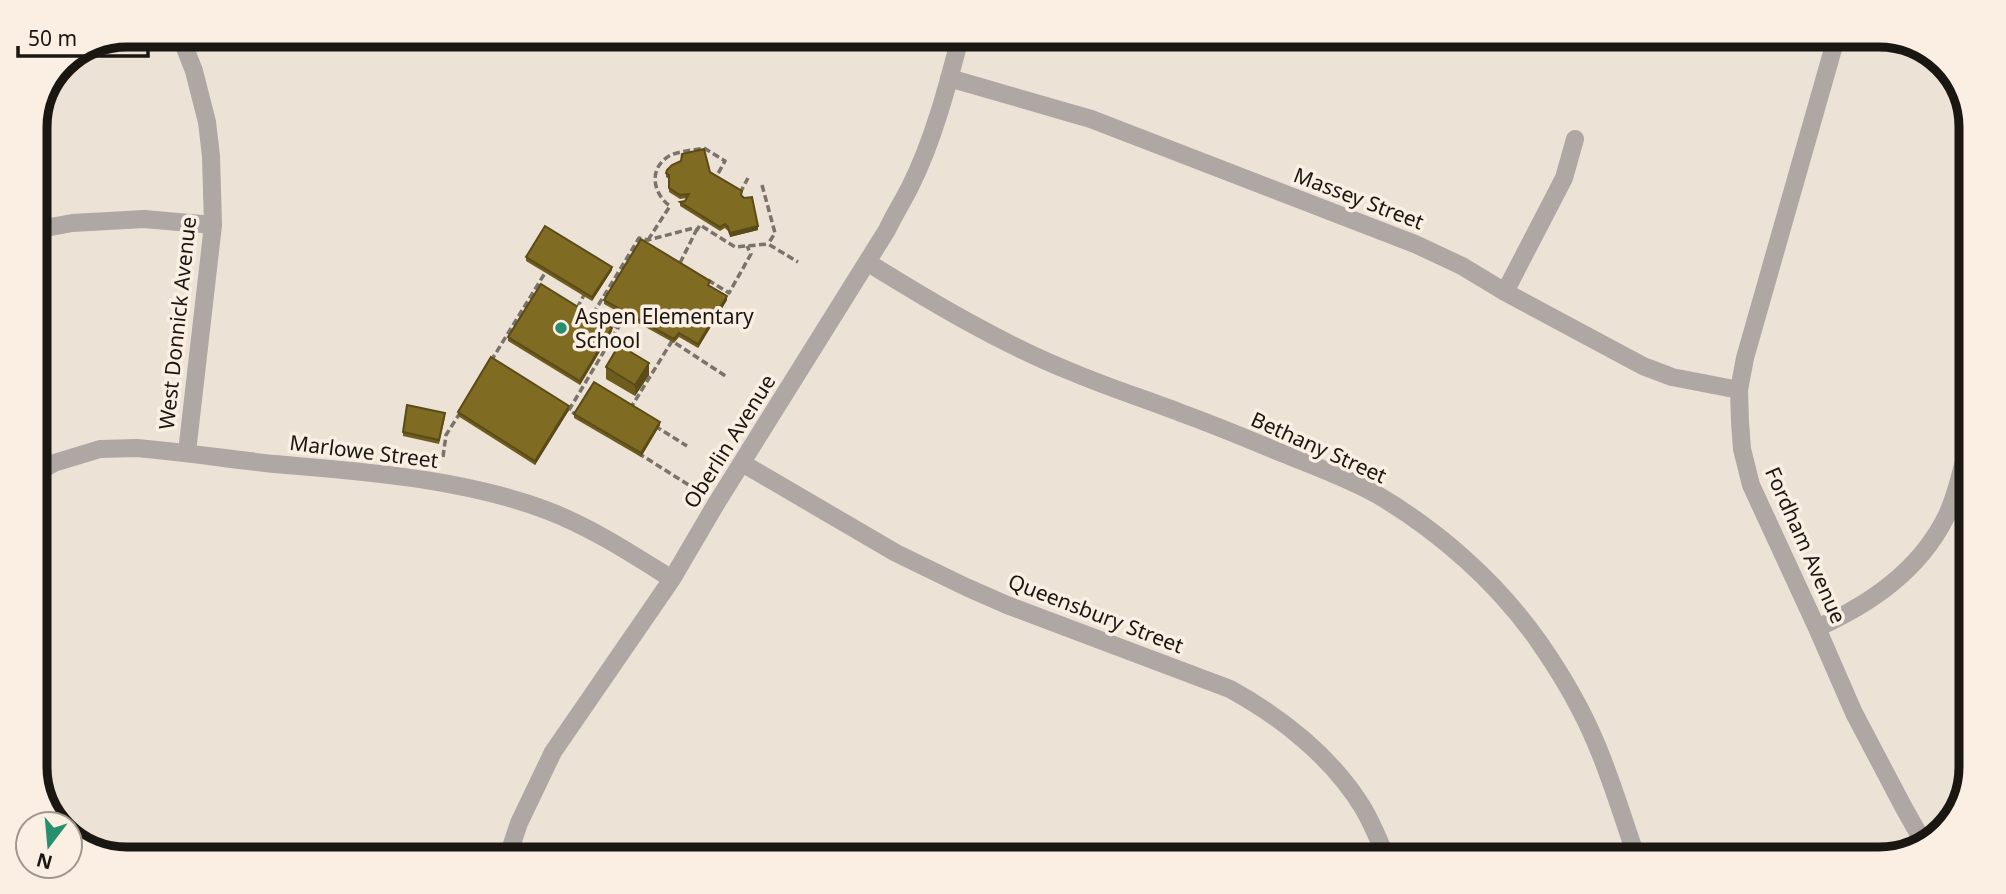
<svg xmlns="http://www.w3.org/2000/svg" width="2006" height="894" font-family="'Noto Sans',sans-serif">
  <style>
    .lines { fill: none; stroke-linecap: round; stroke-linejoin: round }
    .path { stroke: #7a736b; stroke-width: 3.5; stroke-dasharray: 7 3.5; stroke-linecap: butt }
    .minor { stroke: #aea7a3; stroke-width: 18 }
    .wall { fill: #6e5c1d }
    .shaded-wall { fill: #5a4b18 }
    .building { fill: #806b22; stroke: #5a4b18; stroke-width: 2 }
    .poi-dot { fill: #268f6d; stroke: #faefe2; stroke-width: 2.5 }
    .labels { text-anchor: middle; dominant-baseline: central; stroke-width: 7; stroke-linejoin: round; paint-order: stroke }
    .street-label { font-size: 21px; fill: #1a1611; stroke: #faefe2 }
    .poi-label { font-size: 21px; fill: #1a1611; stroke: #faefe2; text-anchor: start }
    .rim { fill: none; stroke: #1a1611; stroke-width: 9 }
  </style>
  <rect width="100%" height="100%" fill="#ece2d5"/>
  <g class="lines">
    <path class="path" d="M762,185L775,233L768,244
      M740,193L748,178
      M648,240L670,206C652,193 648,167 671,155C680,151 694,150 704,148L725,161L715,179
      M680,263L696,231
      M708,280L729,293L751,254L747,246
      M577,308L584,295
      M593,314L639,238L648,240L694,228L697,230L700,225L735,247L768,244L798,262
      M618,328L626,315L630,317
      M491,361L545,273
      M630,409L672,341L727,377
      M578,416L569,410L618,328L594,312
      M655,426L687,446
      M638,453L703,494
      M443,457L446,435L460,413"/>
    <path class="minor" d="M180,35L194,71L207,122L211,156L213,225L187,452
      M1835,42L1745,358L1739,390L1740,422L1742,449L1751,485L1817,628L1854,713L1904,808L1917,831L1928,844
      M949,78L1091,119L1415,244L1462,266L1505,292L1643,366L1672,377L1739,390
      M35,230L72,223L144,219L213,225
      M867,262C933,303 1000,343 1072,372C1107,387 1145,399 1181,413C1215,425 1250,440 1284,454C1315,466 1347,478 1376,494C1439,531 1497,582 1539,642C1562,675 1583,711 1598,748C1613,784 1624,822 1637,858
      M1505,292L1564,178L1575,139
      M742,463L896,553L966,587L1007,605L1230,689C1281,717 1332,757 1363,808C1372,823 1379,840 1386,857
      M35,473L54,463L100,449L137,448C183,452 228,459 274,464C365,472 460,478 546,510C591,527 632,554 672,579
      M1817,628C1870,604 1919,571 1946,517C1956,497 1961,472 1967,450
      M509,853L519,823L553,752L672,579L716,504L887,230C894,215 903,201 910,187C933,141 947,88 960,38"/>
  </g>
  <path class="wall" d="M710,172L741,195L758,230L730,237L728,231L725,228L720,231L680,206V202L685,201L687,198L680,199L669,192V179L666,177V173Z
    M526,257L612,270L592,301L526,261Z
    M710,286L727,300L698,348L679,337L674,343L604,304V300Z
    M612,331L580,385L508,341V337Z
    M606,367L649,375L635,396L606,379Z
    M569,410L535,465L458,416V412Z
    M574,414L660,425L641,457L574,418Z
    M445,417L439,444L403,436V432Z"/>
  <path class="shaded-wall" d="M758,226V230L730,237V233Z
    M612,267V270L592,301V297Z
    M727,296V300L698,348V344Z
    M612,328V331L580,385V381Z
    M649,363V375L635,396V385Z
    M569,406V410L535,465V461Z
    M660,422V425L641,457V453Z"/>
  <path class="building" d="M704,149L710,172L742,191L741,195L744,198L752,197L758,226L730,233L728,227L725,224L720,227L680,202L685,201L689,194L680,195L669,188V175L666,173L667,170L672,165L681,161L682,154Z
    M545,226L612,267L592,297L526,257Z
    M641,239L710,281L708,285L727,296L698,344L679,333L674,339L604,300Z
    M541,284L612,328L580,381L508,337Z
    M619,345L649,363L635,385L606,367Z
    M491,357L569,406L535,461L458,412Z
    M594,382L660,422L641,453L574,414Z
    M407,405L445,413L439,440L403,432Z"/>
  <circle class="poi-dot" cx="561" cy="328" r="7"/>
  <g class="labels">
    <g class="street-label">
      <text transform="translate(1359 198) rotate(21)">Massey Street</text>
      <text transform="translate(177 323) rotate(-84)">West Donnick Avenue</text>
      <text transform="translate(729 441) rotate(-58)">Oberlin Avenue</text>
      <text transform="translate(1319 447) rotate(24)">Bethany Street</text>
      <text transform="translate(364 451) rotate(7)">Marlowe Street</text>
      <text transform="translate(1806 545) rotate(66)">Fordham Avenue</text>
      <text transform="translate(1096 613) rotate(21)">Queensbury Street</text>
    </g>
    <g class="poi-label">
      <text x="575" y="316">Aspen Elementary<tspan x="575" dy="24">School</tspan></text>
    </g>
  </g>
  <path d="M0 0H2006V894H0ZM127 47H1879A80 80 0 0 1 1959 127V767A80 80 0 0 1 1879 847H127A80 80 0 0 1 47 767V127A80 80 0 0 1 127 47Z" fill="#faefe2" fill-rule="evenodd"/>
  <path class="rim" d="M127 47H1879A80 80 0 0 1 1959 127V767A80 80 0 0 1 1879 847H127A80 80 0 0 1 47 767V127A80 80 0 0 1 127 47Z"/>
  <g transform="translate(49 845) rotate(196)"><circle r="33" fill="#faefe2" stroke="#a0988e" stroke-width="2"/>
  <path d="M0-5L12 26L0 18L-12 26Z" fill="#268f6d"/>
  <text y="-10" font-size="19" font-weight="bold" text-anchor="middle" fill="#1a1611">N</text>
  </g>
  <path d="M18 46v10h130v-10" fill="none" stroke="#1a1611" stroke-width="3.5"/>
  <text x="28" y="46" font-size="21" fill="#1a1611" stroke="#faefe2" stroke-width="5" paint-order="stroke">50 m</text>
</svg>
